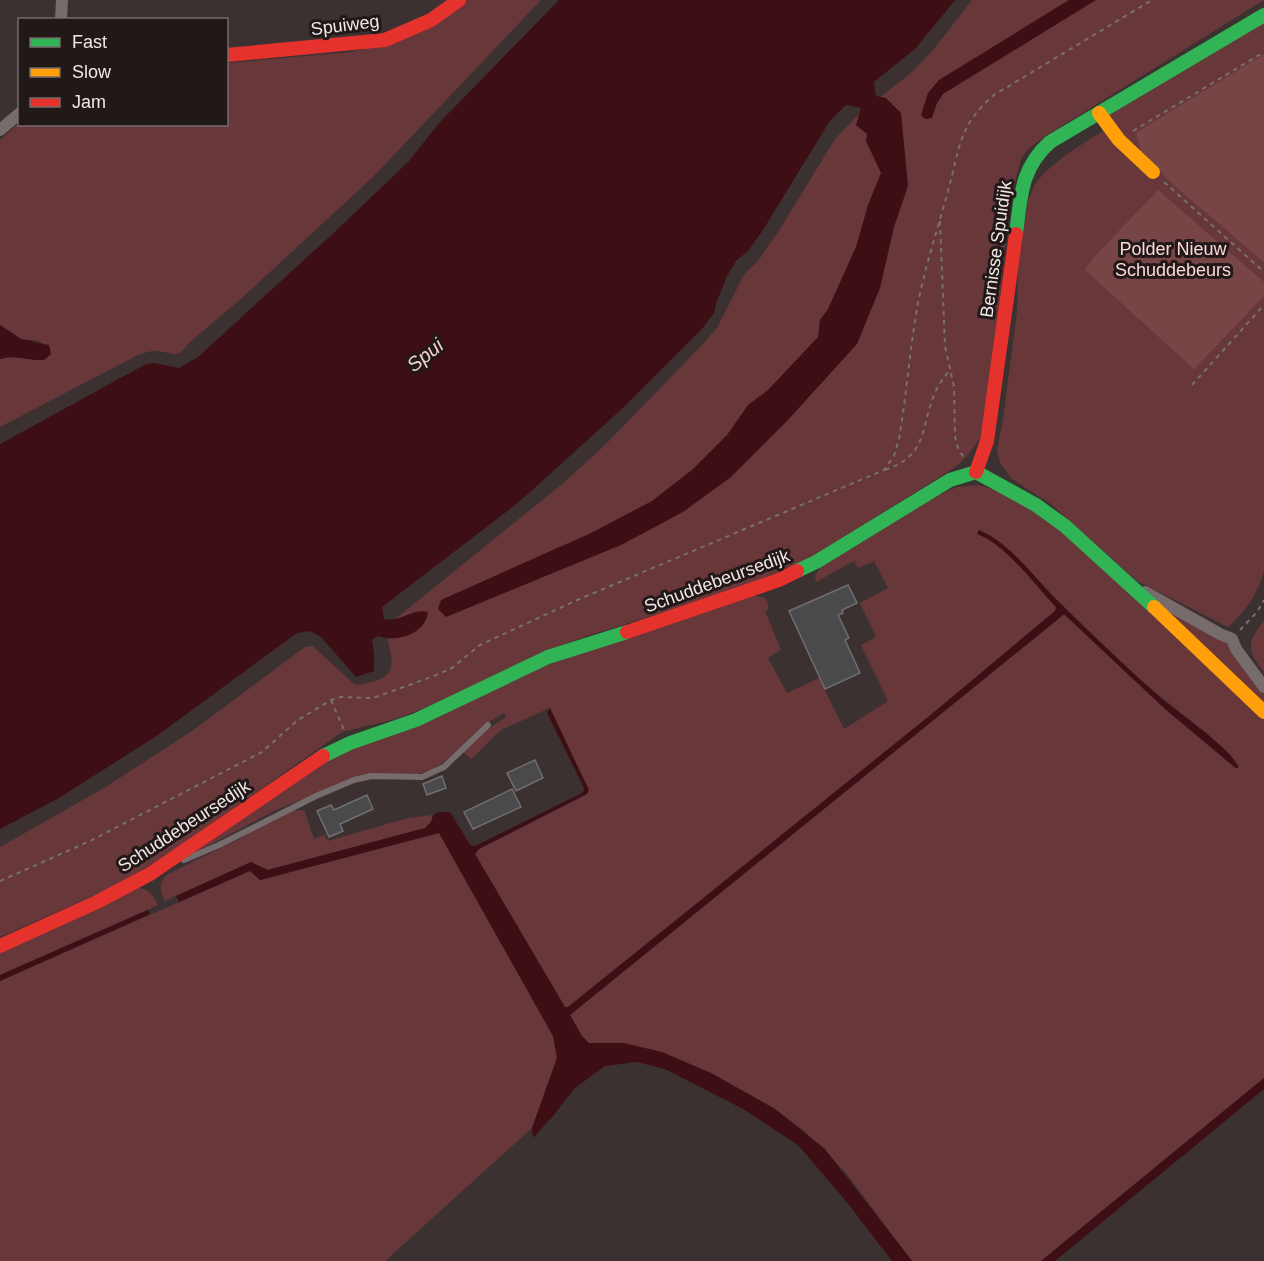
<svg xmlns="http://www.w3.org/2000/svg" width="1264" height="1261" font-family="Helvetica,sans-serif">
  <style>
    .green { fill: #68373a }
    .forest { fill: #784547 }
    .water { fill: #3e0e15 }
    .building { fill: #4a494b; stroke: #6f6e70; stroke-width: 1.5 }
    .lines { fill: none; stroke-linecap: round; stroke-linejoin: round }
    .path { stroke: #786f6f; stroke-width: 2; stroke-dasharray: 4.5 4.5; stroke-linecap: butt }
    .lane { stroke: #776c6c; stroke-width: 6 }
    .street { stroke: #776c6c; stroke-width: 12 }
    .fast { stroke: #30b455; stroke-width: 14 }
    .slow { stroke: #ff9f0a; stroke-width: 14 }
    .jam { stroke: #e5322d; stroke-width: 14 }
    .labels { text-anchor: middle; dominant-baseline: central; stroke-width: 6; stroke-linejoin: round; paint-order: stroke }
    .street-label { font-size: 18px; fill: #f2e6e6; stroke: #211818 }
    .park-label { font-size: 18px; fill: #fed7d7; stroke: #211818 }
    .water-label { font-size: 20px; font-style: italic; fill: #f6cfcf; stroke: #211818 }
  </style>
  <rect width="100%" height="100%" fill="#3c3131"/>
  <path class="green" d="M466,0H541L374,176L243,297L189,343C176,360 176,353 158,351C151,350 145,353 138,355L0,427V359C16,354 28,361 44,360L51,354L39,341L21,339L0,325V140L19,123L20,124H226L227,63L351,52L382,45Z
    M972,0H1264L1044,137L1028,149L1021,159L1013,190L1007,225L994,353L980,438L969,454L957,466L783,575L590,635L551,649L486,681L427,707L396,719L342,732L183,844L120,884L0,937V847L104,788L192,731L305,647L313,646L317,650L354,684C362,686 370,682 378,680C406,669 381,642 389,624L561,485L605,445L702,345L717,328L745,273L758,261L780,229L835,139L861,112L911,73L934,49Z
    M1264,20V571C1256,596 1248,609 1228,627L1137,581L1052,505L1012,479L1000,463L997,450L1003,419L1017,312L1018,269L1028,201L1035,184L1044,173L1067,154L1104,130L1089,111Z
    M978,485L1002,492L1060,528L1264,718V1078L1041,1261H912L846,1173L803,1130L775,1109L711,1073L599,1044L589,1043L582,1036L570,1015L1063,615H1065L1165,709L1235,768H1238L1239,766L1210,736L1144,683L1069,612L998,541L988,534H978C1005,543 1036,586 1056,607L1055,611L933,713L568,1007L565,1008L475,854L479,849L587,794L550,708L501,730L471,759L463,752L487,730L506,717L504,713C496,718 487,722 480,728C461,743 446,768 421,773C400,778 380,771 360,775L274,811L191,855L325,761L535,669L753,595L765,598L768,604L769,609L765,611L781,650L768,658L787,693L819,678L844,729L888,701L861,645L876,637L860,603L888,588L874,561L858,568L854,561L816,582L815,576L821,566L939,495L957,487Z
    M1149,597L1222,640L1230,647L1264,692V707Z
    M1264,620V672C1246,648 1247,644 1264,620Z
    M304,810L314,839L324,835L328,841L408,818L433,815L431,822L425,828L267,870L251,862L165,901C160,890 158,885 166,875L243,837L246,832L289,811Z
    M439,833L553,1036L557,1058L532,1128L385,1261H0V981L250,871L260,880Z
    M138,888C150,889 153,895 158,905L0,975V951Z"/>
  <path class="forest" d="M1264,54V262L1168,180L1141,151L1136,133Z
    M1158,190L1264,282V296L1194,369L1085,270L1092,259Z"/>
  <path class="water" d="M559,0H955L916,48L874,82L876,96L886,98L901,113L908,186L894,227L880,288L857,344L787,421L731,477L683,512L621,545L446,617L438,609L441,600L591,533L652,501L693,469L727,435L748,405L768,390L818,337L820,320L828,309L856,247L868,205L881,173L866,141L867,134L856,125L861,108L846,105L829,122L763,230L748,251L736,261L727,276L716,304L714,313L702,329L624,407L519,502L382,607L384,619C400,623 412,608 428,612C426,634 396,643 378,636L372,640L374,654V671L356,677L321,637L310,631L297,633L158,735L59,798L0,829V444L146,364L155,363L179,368L198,357L340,227L409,161L439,123Z
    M1069,0H1096L943,94L937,103L932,118L925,119L921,115L928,93L939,80Z
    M0,325L21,339L49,345L51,354L44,360C29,361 16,354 0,359Z
    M979,530C1012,544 1035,579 1060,603C1093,636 1127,668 1161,698C1175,711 1237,752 1238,768H1236L1165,709L1065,615H1063L570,1015L582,1036L589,1043H624L662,1052L711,1073L775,1109L825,1149L912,1261H892L849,1205L798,1145L743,1109L665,1069L637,1062L605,1066L575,1088L553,1116L533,1138L532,1128L557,1058L553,1036L439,833L260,880L250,871L179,902L176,896L251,862L268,870L425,828L431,822L433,815L438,812H450L470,845L475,846L582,793L584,790L583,786L547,713L550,708L589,790L587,794L479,849L475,854L565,1007H568L933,713L1055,611L1056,607C1036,586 1004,543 977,534Z
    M148,910L150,914L0,981V975Z
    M1264,1078V1089L1055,1261H1041Z"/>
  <path class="building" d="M848,585L857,603L842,610L843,613L838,615L849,638L845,640L860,673L825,689L789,611Z
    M535,760L543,778L516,791L507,773Z
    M442,776L446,788L427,795L423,784Z
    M512,789L521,807L473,829L464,812Z
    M367,795L373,809L340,824L343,831L329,837L317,811L331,805L334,810Z"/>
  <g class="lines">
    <path class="path" d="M1133,131L1264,52
      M1164,182L1264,272
      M940,221L945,346L954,387L955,437L958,448L964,458
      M1192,385L1264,305
      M885,470C929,455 920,427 935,393C938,384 945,377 950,369
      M1240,630L1257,612L1264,600
      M331,700L344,730
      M0,881L90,841L262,752L298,720L331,700L341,697L373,698L434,676L452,668L480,645L575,601L884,470L894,456L899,439C907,392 910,344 919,298C927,261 938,227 948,191C960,148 958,126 994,95L1152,0"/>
    <path class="lane" d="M184,860L219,845L316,796L354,780L371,776L422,777L444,767L488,725"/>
    <path class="street" d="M61,20L62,0
      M0,130L20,113
      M1145,592L1220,634L1232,639L1236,649L1264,687"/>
    <path class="fast" d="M1016,234C1021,197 1020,169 1050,142L1264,15
      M797,571L816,562L950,480L976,472L1036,505L1065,526L1154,607
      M323,756L350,743L416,720L548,657L627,632"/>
    <path class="slow" d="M1099,113L1119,140L1153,172
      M1154,607L1264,712"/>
    <path class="jam" d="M226,55L385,40L431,20L459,0
      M976,472L987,441L1016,234
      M627,632L779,580L797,571
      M0,946L97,902L150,874L323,756"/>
  </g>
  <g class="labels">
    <g class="street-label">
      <text transform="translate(345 25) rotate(-7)">Spuiweg</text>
      <text transform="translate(996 249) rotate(-82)">Bernisse Spuidijk</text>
      <text transform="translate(717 581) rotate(-20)">Schuddebeursedijk</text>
      <text transform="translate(184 826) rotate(-33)">Schuddebeursedijk</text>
    </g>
    <g class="park-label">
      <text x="1173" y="249">Polder Nieuw<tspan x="1173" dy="21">Schuddebeurs</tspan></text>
    </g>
    <g class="water-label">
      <text transform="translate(425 355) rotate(-39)">Spui</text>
    </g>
  </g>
  <rect x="18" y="18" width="210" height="108" fill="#211818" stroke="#756a6a" stroke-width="1.5"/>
  <rect x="30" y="38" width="30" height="9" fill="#30b455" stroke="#756a6a" stroke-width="1.5"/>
  <text x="72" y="48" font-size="18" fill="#f2e6e6">Fast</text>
  <rect x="30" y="68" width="30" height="9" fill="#ff9f0a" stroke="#756a6a" stroke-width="1.5"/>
  <text x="72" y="78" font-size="18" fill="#f2e6e6">Slow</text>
  <rect x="30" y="98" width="30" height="9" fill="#e5322d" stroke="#756a6a" stroke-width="1.5"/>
  <text x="72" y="108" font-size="18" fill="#f2e6e6">Jam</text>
</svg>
